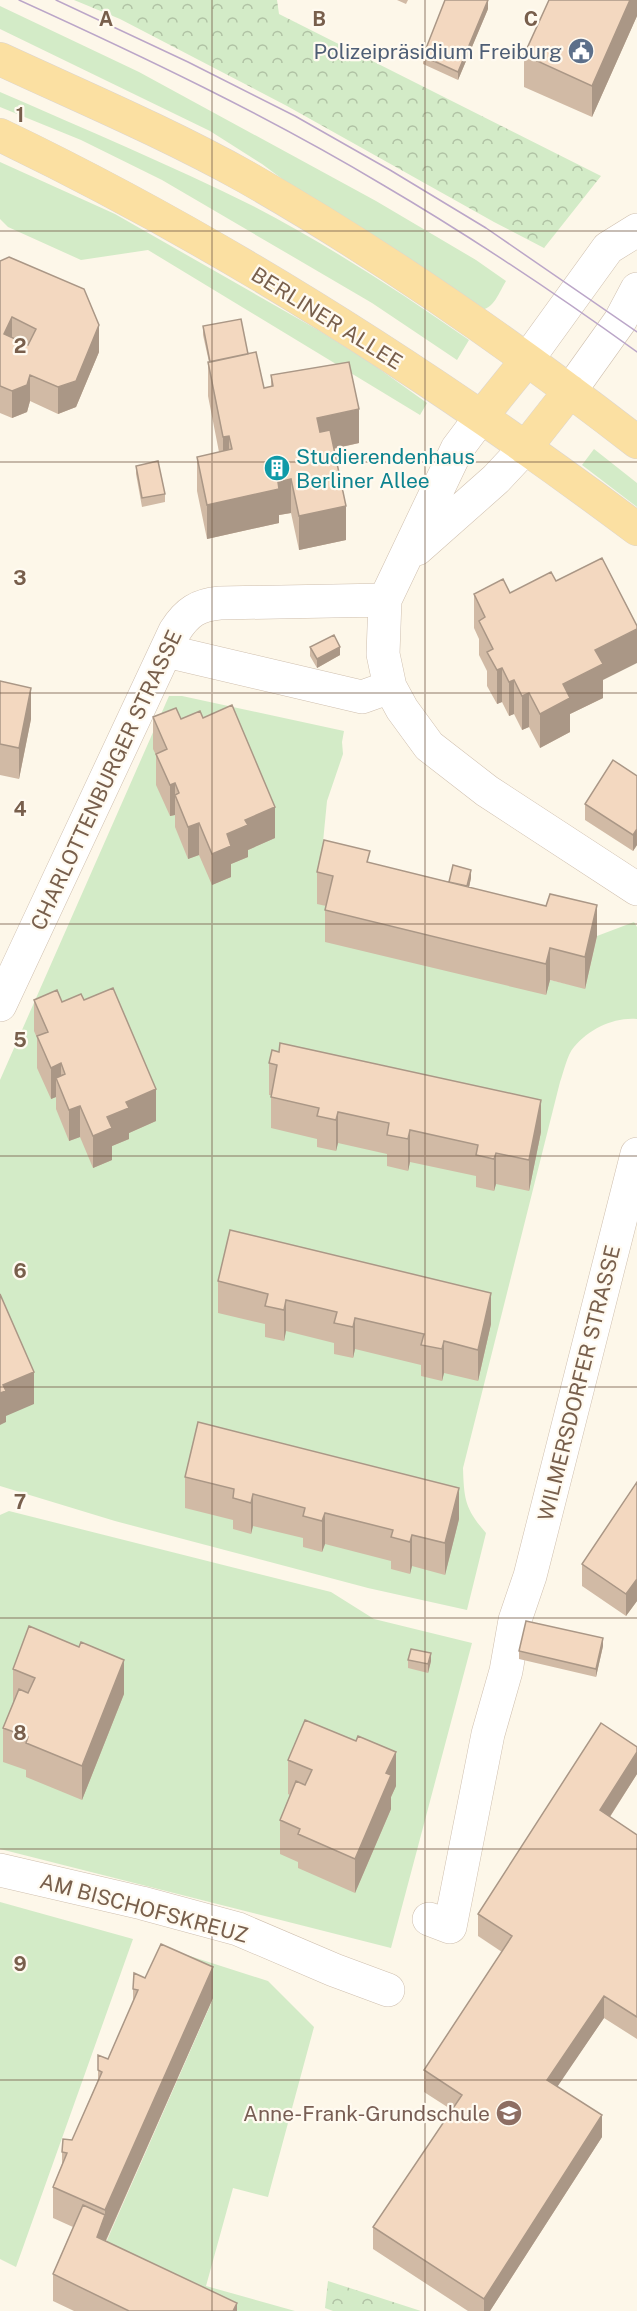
<svg xmlns="http://www.w3.org/2000/svg" width="637" height="2311" font-family="'Public Sans',sans-serif">
  <style>
    .green { fill: #d3ebc7 }
    .park { fill: url(#park-crowns) }
    .lines { fill: none; stroke-linecap: round; stroke-linejoin: round }
    .minor-casing { stroke: #cfbfae; stroke-width: 34 }
    .major-casing { stroke: #dcd5d0; stroke-width: 34 }
    .minor { stroke: #fff; stroke-width: 33 }
    .major { stroke: #fbe0a2; stroke-width: 33 }
    .tram { stroke: #bba6c8; stroke-width: 1.5 }
    .wall { fill: #d1baa5 }
    .shaded-wall { fill: #aa9786 }
    .building { fill: #f3d8c0; stroke: #aa9786; stroke-width: 1.5; fill-rule: evenodd }
    .grid { fill: none; stroke: #785f4c; stroke-width: 1.5; stroke-opacity: 0.55 }
    .labels { text-anchor: middle; dominant-baseline: central; stroke-width: 4.5; stroke-linejoin: round; paint-order: stroke }
    .service-label { font-size: 21px; fill: #4e5e75; stroke: #fffaf0; text-anchor: end }
    .street-label { font-size: 21px; fill: #785f4c; stroke: #fffaf0 }
    .culture-label { font-size: 21px; fill: #0d838f; stroke: #fffaf0; text-anchor: start }
    .education-label { font-size: 21px; fill: #785e54; stroke: #fffaf0; text-anchor: end }
    .grid-label { font-size: 20px; text-anchor: middle; font-weight: bold; fill: #785f4c; stroke: #fffaf0; stroke-width: 4.5; stroke-linejoin: round; paint-order: stroke }
  </style>
  <defs>
    <pattern id="park-crowns" width="20" height="18" patternUnits="userSpaceOnUse" patternTransform="scale(1.5)"><rect width="20" height="18" fill="#d3ebc7"/><path d="M2 6a3 3 0 1 1 6 0M12 15a3 3 0 1 1 6 0" fill="none" stroke="#b0c2a4"/></pattern>
  </defs>
  <rect width="100%" height="100%" fill="#fdf7e9"/>
  <path class="green" d="M0,6L139,72L376,201L476,260L506,281C499,292 494,310 479,310L335,218L262,164L210,131L0,29Z
    M0,92C85,129 170,165 253,206C328,245 400,292 469,340L457,360L372,303L162,180L81,140L0,107Z
    M0,162L115,214L318,330L371,363L427,403L420,415L148,250L81,260L8,227L0,219Z
    M594,449L637,483V507L582,465Z
    M169,696H182L344,731L342,742L343,754L327,801L323,842L324,872L317,903L333,908L325,941L550,980L585,988L597,936L634,922L637,927V1019C614,1017 589,1029 574,1047C567,1055 564,1071 560,1082L463,1468C464,1499 465,1509 486,1533L467,1610L368,1588L115,1521L0,1486V1080Z
    M9,1511L331,1592L374,1619L472,1643L391,1948L0,1849V1515Z
    M0,1902L133,1939L16,2267L0,2259Z
    M168,1949L268,1981L314,2027L268,2197L233,2188L206,2286L295,2311H198L97,2263L213,1999Z"/>
  <path class="park" d="M74,0H277L279,14L601,176L544,248L494,222L287,106L120,19Z
    M328,2281L421,2311H333L325,2308Z"/>
  <g class="lines">
    <defs>
      <path id="minor" d="M527,360L608,248L637,230
        M570,391L620,321L637,289
        M481,417L457,449L385,600L383,654L390,687L402,709L429,746L487,791L637,889
        M417,549L496,479L525,448
        M166,651L362,697L390,687
        M0,1005L175,631C187,612 198,605 220,603L385,600
        M0,1870L142,1903L238,1929L334,1970L388,1990
        M429,1919L450,1927L488,1734L506,1671L515,1620L530,1576L637,1154"/>
      <path id="major" d="M0,59C82,97 167,133 246,177C383,255 513,346 637,442
        M0,135C225,243 437,379 637,529
        M481,417L527,360
        M525,448L570,391"/>
    </defs>
    <use href="#minor" class="minor-casing"/>
    <use href="#major" class="major-casing"/>
    <use href="#minor" class="minor"/>
    <use href="#major" class="major"/>
    <path class="tram" d="M19,0C142,56 266,115 383,185C470,236 555,293 637,352
      M56,0L188,62L295,116L390,170L486,228L637,332"/>
  </g>
  <path class="wall" d="M397,0H408L406,4Z
    M637,0V16L592,117L524,87V55Z
    M488,9L458,80L423,64V56Z
    M0,261L99,352L76,407L58,414L30,401L27,412L12,418L0,413Z
    M203,326L248,354L264,388L271,387V375L359,443L334,449L346,540L299,550L291,513L279,515V523L207,539L197,491V457L219,452L208,396V362H209L203,335Z
    M136,466L165,494V502L142,507L136,474Z
    M510,593L603,680V698L570,714V732L540,748L529,727L522,730L514,714L509,716L502,702L497,704L487,686V671L479,655V639L474,628V594Z
    M310,647L340,655L317,668L310,656Z
    M0,681L31,719L19,779L0,775Z
    M153,717L181,719L203,718L275,838L248,850V857L231,864V877L212,885L199,855L188,859L175,827V815L170,816L156,785V755L153,749Z
    M637,776V845L633,851L585,820V804Z
    M370,863L449,882L471,878L469,887L597,936L585,989L550,980L546,995L325,942V910L326,906L317,904V872Z
    M34,1000L62,1002L84,1000L156,1121L129,1133V1139L112,1146V1160L93,1168L80,1137L69,1141L56,1109V1097L51,1099L37,1068V1038L34,1031Z
    M269,1063L541,1132L529,1191L496,1184L494,1191L476,1187V1176L410,1162L408,1171L387,1166V1154L338,1143L336,1151L317,1147V1139L271,1128V1095H269Z
    M218,1281L491,1324L478,1381L444,1373L442,1381L421,1376V1365L355,1349L353,1358L334,1354V1343L286,1331L284,1341L265,1337V1324L218,1313Z
    M185,1477L459,1519L445,1575L412,1566L410,1574L391,1569V1561L325,1544L322,1552L303,1547V1538L253,1526L251,1534L233,1529V1520L185,1508Z
    M637,1482V1601L626,1616L582,1586V1564Z
    M603,1646L596,1677L519,1659V1651Z
    M79,1647L124,1694L82,1800L26,1777V1770L3,1762V1728L13,1703V1669Z
    M408,1660L431,1661L428,1673L408,1668Z
    M637,1747V1774L610,1817L637,1835V2039L604,2018L557,2086L602,2137L490,2311H468L373,2249V2227L452,2110L424,2092V2070L502,1952L478,1936V1914Z
    M288,1760L396,1786L391,1797V1809L355,1893L298,1868V1862L280,1854V1820L290,1795L288,1794Z
    M145,1978L213,1998L106,2241L237,2311H74L53,2301V2274L73,2227L53,2218V2187L62,2164V2152L72,2140L98,2080V2055L108,2059L133,2003V1989Z"/>
  <path class="shaded-wall" d="M488,0V9L458,80V72Z
    M630,0H637V16L592,117V86Z
    M12,317V343L4,334Z
    M99,325V352L76,407L58,414V387Z
    M30,375V401L27,412L12,418V391Z
    M359,409V443L317,452V418Z
    M229,436V470L223,471V437Z
    M291,479V513L279,515V523L207,539V505L278,482Z
    M346,506V540L299,550V516Z
    M637,629V663L603,680V698L570,714V732L540,748V714L563,684L595,650Z
    M340,647V655L317,668V659Z
    M502,668V702L497,704V670Z
    M514,680V714L509,716V682Z
    M31,688V719L19,779V748Z
    M529,693V727L522,730V696Z
    M175,783V815L170,816V785Z
    M275,807V838L248,850V857L231,864V877L212,885V854L227,834L245,820Z
    M199,823V855L188,859V827Z
    M637,829V845L633,851V835Z
    M471,870V878L465,906V897Z
    M597,905V936L585,989V957Z
    M550,948V980L546,995V964Z
    M61,1063V1089L56,1078V1097L51,1099V1068Z
    M156,1089V1121L129,1133V1139L112,1146V1160L93,1168V1136L107,1117L126,1102Z
    M541,1100V1132L529,1191V1160Z
    M80,1106V1137L69,1141V1110Z
    M338,1112V1143L336,1151V1120Z
    M410,1130V1162L408,1171V1139Z
    M496,1153V1184L494,1191V1159Z
    M491,1293V1324L478,1381V1350Z
    M286,1300V1331L284,1341V1310Z
    M355,1318V1349L353,1358V1327Z
    M444,1341V1373L442,1381V1349Z
    M34,1372V1404L6,1416V1422L0,1425V1393L3,1385Z
    M459,1488V1519L445,1575V1543Z
    M253,1494V1526L251,1534V1503Z
    M325,1513V1544L322,1552V1521Z
    M412,1535V1566L410,1574V1542Z
    M637,1579V1601L626,1616V1594Z
    M603,1638V1646L596,1677V1669Z
    M431,1653V1661L428,1673V1664Z
    M124,1660V1694L82,1800V1766Z
    M396,1752V1786L391,1797V1809L355,1893V1859L386,1773Z
    M637,1752V1774L600,1832V1810Z
    M213,1967V1998L105,2242L97,2237L105,2215V2210Z
    M604,1996V2018L547,2102V2080Z
    M602,2115V2137L490,2311H484V2299Z
    M237,2303V2311H233Z"/>
  <path class="building" d="M445,0H488L458,72L423,56Z
    M549,0H630L592,86L524,55Z
    M9,257L84,289L99,325L76,381L58,387L30,375L27,385L12,391L0,386V261ZM12,317L36,329L28,345L4,334Z
    M241,319L248,354L210,362L203,326Z
    M256,352L264,388L273,386L271,375L349,362L359,409L317,418L320,432L330,430L346,506L299,516L291,479L278,482L279,489L207,505L197,457L232,449L229,436L223,437L208,362Z
    M158,461L165,494L142,498L136,466Z
    M602,558L637,626V629L595,650L603,664L563,684L570,698L540,714L529,693L522,696L514,680L509,682L502,668L497,670L487,652L493,649L479,621L485,617L474,594L503,579L510,593L551,572L556,581Z
    M334,635L340,647L317,659L310,647Z
    M0,681L31,688L19,748L0,744Z
    M232,705L275,807L245,820L248,825L227,834L231,846L212,854L199,823L188,827L175,795L179,793L175,783L170,785L156,754L167,749L153,717L176,708L181,719L200,711L203,718Z
    M613,760L637,776V829L633,835L585,804Z
    M324,840L370,851L367,862L546,906L550,894L597,905L585,957L550,948L546,964L325,910L333,876L317,872Z
    M453,865L471,870L467,886L449,882Z
    M113,988L156,1089L126,1102L129,1108L107,1117L112,1128L93,1136L80,1106L69,1110L56,1078L65,1074L61,1063L51,1068L37,1036L48,1032L34,1000L57,990L62,1002L81,994L84,1000Z
    M280,1043L541,1100L529,1160L496,1153L494,1159L476,1155L478,1145L410,1130L408,1139L387,1135L389,1123L338,1112L336,1120L317,1116L319,1108L271,1097L277,1065L269,1063L272,1050L279,1052Z
    M230,1230L491,1293L478,1350L444,1341L442,1349L421,1345L424,1334L355,1318L353,1327L334,1323L337,1312L286,1300L284,1310L265,1306L268,1294L218,1281Z
    M0,1294L34,1372L3,1385L6,1391L0,1393Z
    M198,1422L459,1488L445,1543L412,1535L410,1542L391,1537L393,1530L325,1513L322,1521L303,1516L305,1508L253,1494L251,1503L233,1498L234,1489L185,1477Z
    M637,1482V1579L626,1594L582,1564Z
    M526,1621L603,1638L596,1669L519,1651Z
    M29,1626L79,1647L81,1642L124,1660L82,1766L26,1743L28,1737L3,1728L19,1689L28,1693L35,1678L13,1669Z
    M411,1649L431,1653L428,1664L408,1660Z
    M305,1720L356,1741L358,1736L396,1752L386,1773L391,1775L355,1859L298,1834L300,1829L280,1820L296,1781L305,1785L312,1770L288,1760Z
    M601,1723L637,1747V1752L600,1810L637,1835V2017L604,1996L547,2080L602,2115L484,2299L373,2227L462,2095L424,2070L512,1936L478,1914Z
    M161,1944L213,1967L105,2210L53,2187L67,2153L62,2152L63,2139L72,2140L102,2072L98,2070V2055L108,2059L138,1990L133,1989L134,1973L145,1978Z
    M83,2205L105,2215L97,2237L237,2303L233,2311H129L53,2274Z"/>
  <path class="grid" d="M212,0V2311M425,0V2311M0,231H637M0,462H637M0,693H637M0,924H637M0,1156H637M0,1387H637M0,1618H637M0,1849H637M0,2080H637"/>
  <defs>
    <symbol id="civic-disc" viewBox="-11 -11 22 22"><circle r="9.5" fill="#5c6f8a" stroke="#fffaf0"/><path d="M-.6-6.5H3V-4.5H.6V-3L4-1V1h2V6H-6V1h2V-1L-.6-3ZM-1.2 2.5V6h2.4V2.5Z" fill="#fff"/></symbol>
    <symbol id="building-disc" viewBox="-11 -11 22 22"><circle r="9.5" fill="#0f9aa8" stroke="#fffaf0"/><path d="M-4-6H4V6H1V3H-1V6H-4ZM-2.5-4.3h1.7v1.8h-1.7ZM.8-4.3h1.7v1.8H.8ZM-2.5-1h1.7V.8h-1.7ZM.8-1h1.7V.8H.8Z" fill="#fff"/></symbol>
    <symbol id="school-disc" viewBox="-11 -11 22 22"><circle r="9.5" fill="#8d6e63" stroke="#fffaf0"/><path d="M0-5L7-2L0 1L-7-2ZM-4 1L0 2.5L4 1V4Q0 6-4 4Z" fill="#fff"/></symbol>
  </defs>
  <g fill-rule="evenodd">
    <use href="#civic-disc" x="566" y="36" width="30" height="30"/>
    <use href="#building-disc" x="262" y="453" width="30" height="30"/>
    <use href="#school-disc" x="494" y="2098" width="30" height="30"/>
  </g>
  <g class="labels">
    <g class="service-label">
      <text x="562" y="51">Polizeipräsidium Freiburg</text>
    </g>
    <g class="street-label">
      <text transform="translate(327 318) rotate(32)">BERLINER ALLEE</text>
      <text transform="translate(106 780) rotate(-65)">CHARLOTTENBURGER STRASSE</text>
      <text transform="translate(579 1383) rotate(-76)">WILMERSDORFER STRASSE</text>
      <text transform="translate(144 1908) rotate(15)">AM BISCHOFSKREUZ</text>
    </g>
    <g class="culture-label">
      <text x="296" y="456">Studierendenhaus<tspan x="296" dy="24">Berliner Allee</tspan></text>
    </g>
    <g class="education-label">
      <text x="490" y="2113">Anne-Frank-Grundschule</text>
    </g>
  </g>
  <g class="grid-label">
    <text x="106" y="26">A</text>
    <text x="319" y="26">B</text>
    <text x="531" y="26">C</text>
    <text x="20" y="122">1</text>
    <text x="20" y="353">2</text>
    <text x="20" y="585">3</text>
    <text x="20" y="816">4</text>
    <text x="20" y="1047">5</text>
    <text x="20" y="1278">6</text>
    <text x="20" y="1509">7</text>
    <text x="20" y="1740">8</text>
    <text x="20" y="1971">9</text>
  </g>
</svg>
